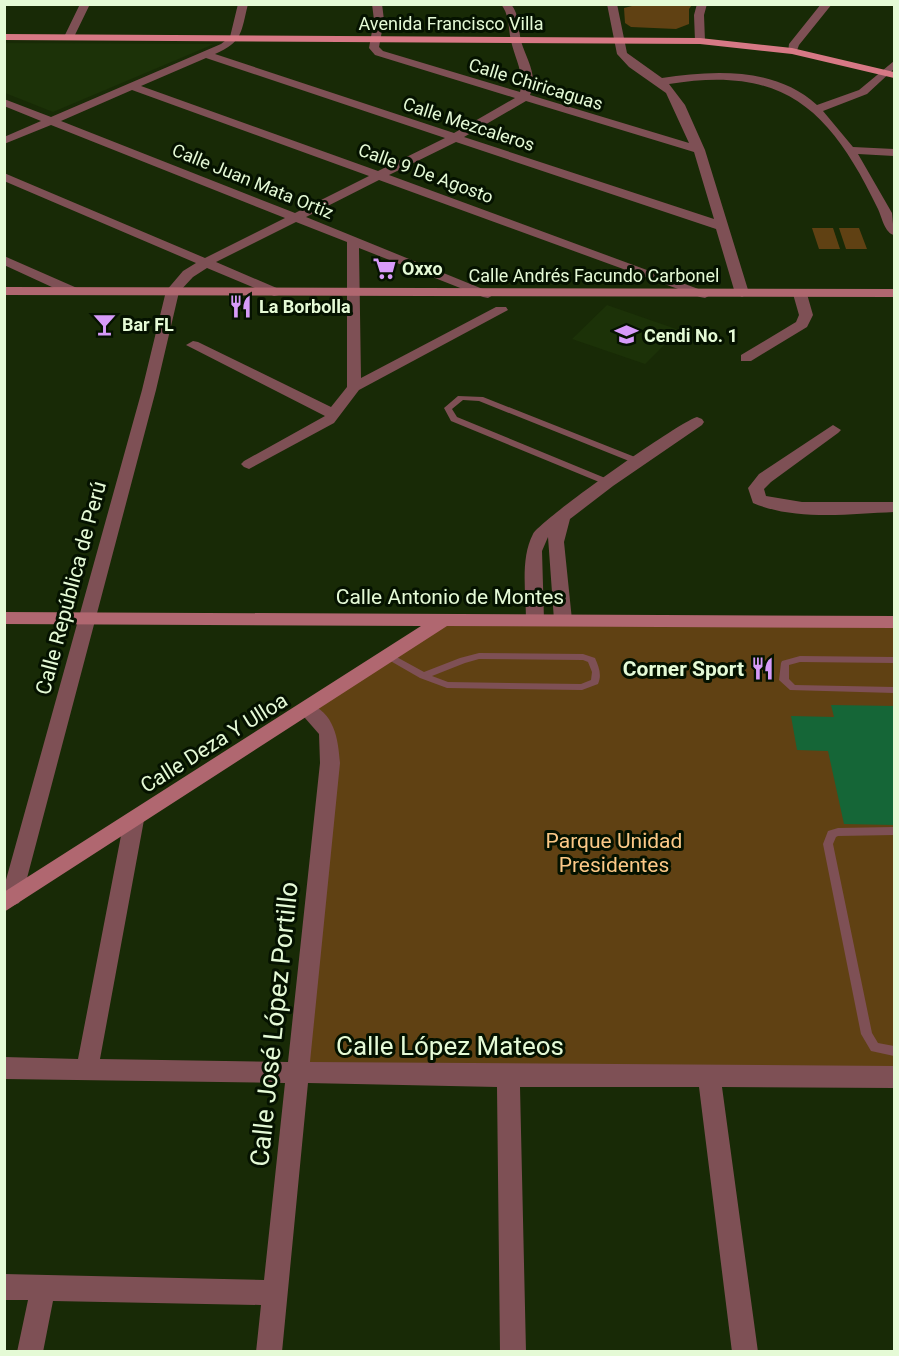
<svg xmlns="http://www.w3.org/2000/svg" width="899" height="1356" font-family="Roboto,sans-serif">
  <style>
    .built { fill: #1c3208 }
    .green { fill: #604113 }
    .building { fill: #156637 }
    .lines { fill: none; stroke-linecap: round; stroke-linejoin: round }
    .lane { fill: #7e5055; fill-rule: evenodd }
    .street { fill: #7e5055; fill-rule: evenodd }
    .secondary { fill: #b06770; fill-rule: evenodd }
    .primary { fill: #d77985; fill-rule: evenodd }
    .labels { text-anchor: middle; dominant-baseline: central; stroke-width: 6; stroke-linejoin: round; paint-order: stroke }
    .far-street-label { font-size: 18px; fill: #e5fad6; stroke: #051200 }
    .far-poi-label { font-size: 18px; font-weight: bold; fill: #e5fad6; stroke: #051200; text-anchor: start }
    .street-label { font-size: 21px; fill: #e5fad6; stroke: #051200 }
    .poi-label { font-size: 21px; font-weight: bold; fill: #e5fad6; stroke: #051200; text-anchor: end }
    .park-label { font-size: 21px; fill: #fcc987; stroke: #051200 }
    .near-street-label { font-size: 26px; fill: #e5fad6; stroke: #051200 }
  </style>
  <rect width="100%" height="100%" fill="#182a06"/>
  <path class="built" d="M4,43H5L214,44L53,112L5,93Z
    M607,305L679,330L645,364L572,339Z"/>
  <path class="green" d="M636,5H692L689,9V24L676,29L631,27L625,23L624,8Z
    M812,228H833L840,249H819Z
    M839,228H859L867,249H846Z
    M441,624L894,626V1084L293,1078L325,725L311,708Z"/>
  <path class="building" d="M831,705L894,706V825L844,824L828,751L797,750L791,716L834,717Z"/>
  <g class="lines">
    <path class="lane" d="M458,396L483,397L640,459L641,461L637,463H634L479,401L463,400L452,409L457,417L610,480L611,482L610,484H604L451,421L444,408Z
      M479,653L583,654L595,658C599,667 602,675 598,684L582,690L447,688L420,678L387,659L386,657L390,654L393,655L424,672L460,658ZM479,659L583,660L588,662L592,672L591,680L581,684L448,682L432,676L465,663Z
      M800,656L894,657V663L800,662L789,665V679L795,685L894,687V693L790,690L779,680L781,663L782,661Z
      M894,827V835L838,836L836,837L833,844L872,1033L878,1043L894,1046V1056L871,1051L861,1034L823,844L828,831L838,828Z"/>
    <path class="street" d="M80,4H90L73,39H65L64,37Z
      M238,4H248C241,32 243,42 215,54L454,133L515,98L375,55L369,48L374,20L372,4H382L384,20L379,47L383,51L520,92C525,74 515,59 511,41C508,28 510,16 501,4H511C520,16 518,28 521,41C526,59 539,76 530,95L689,143L666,93L629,67L617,54L607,4H617L627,53L662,78C714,70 775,67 817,105L859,90L894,61V69L867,94L823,111L853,147L894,149V156L858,154L892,213L894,235C885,233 882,218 878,209C830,110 785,65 669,84L685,105L705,150L749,293L742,297L735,293L716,229L456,142L389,175L712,294L705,298L700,297L379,180L306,217L495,294L488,298L483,297L359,248L361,378L496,307H506L508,310L359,390L334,423L249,469L244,467L241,464L244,461L325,416L186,345L193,341L198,342L331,407L347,387V242L296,222L216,262L279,289V295L274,296L207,268L193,277L179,292L156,390L22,897L19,903L12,906L4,903V887L142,390L166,291L183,271L196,263L4,181V173L205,258L285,218L51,125L4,144V137L41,121L4,106V99L51,117L221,44L230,37ZM206,58L445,138L378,171L141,86ZM132,90L369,176L295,213L61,121ZM526,101L694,152L714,219L464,137Z
      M697,4H707L704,15L705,41L700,44L695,41L694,15Z
      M821,4H832L799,45L796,53H788L789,44Z
      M4,256L77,288L79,291L72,295L67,294L4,265Z
      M800,290L807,294L813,315L807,327L751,361H741V355L796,322L799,315L793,294Z
      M697,417L702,419L704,422L702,425L613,486L570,519L564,542L572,620L563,626L554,620L548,537L542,551L544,620L535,626L529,624L526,620C526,593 520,559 533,534C540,520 679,422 697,417Z
      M833,425L841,430L838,433L771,482L764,489L766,496L802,502H894V512C850,514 795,521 753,503L748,488L759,474Z
      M307,703C335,712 338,739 340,763L310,1062L894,1066V1088L722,1087L758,1352H732L699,1087H520L526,1352H500L497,1087L308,1083L282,1352H256L261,1305L53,1301L43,1352H17L28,1300H4V1274L264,1280L285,1083L4,1079V1057L78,1059L124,820L127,814L134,812L141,814L144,820L100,1059L288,1062L320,763L319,734L298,710L301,705Z"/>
    <path class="secondary" d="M4,287L894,289V297L4,295Z
      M4,612L894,616V628L447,626L4,912V892L421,626L4,624Z"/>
    <path class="primary" d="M4,34L700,38L792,48L894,72V78L792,54L700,44L4,40Z"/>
  </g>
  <defs>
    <symbol id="supermarket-bare" viewBox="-9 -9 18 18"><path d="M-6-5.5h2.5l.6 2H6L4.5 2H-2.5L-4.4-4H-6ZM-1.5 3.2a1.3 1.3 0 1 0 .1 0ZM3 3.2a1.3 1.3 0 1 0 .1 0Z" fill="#d79bf9" stroke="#051200" stroke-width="2.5" paint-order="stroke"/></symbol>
    <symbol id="restaurant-bare" viewBox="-9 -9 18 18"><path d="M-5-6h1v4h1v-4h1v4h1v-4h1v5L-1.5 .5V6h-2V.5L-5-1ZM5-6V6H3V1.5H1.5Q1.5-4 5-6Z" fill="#d79bf9" stroke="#051200" stroke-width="2.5" paint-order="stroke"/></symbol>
    <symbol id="bar-bare" viewBox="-9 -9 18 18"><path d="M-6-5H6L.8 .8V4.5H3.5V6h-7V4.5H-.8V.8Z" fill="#d79bf9" stroke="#051200" stroke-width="2.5" paint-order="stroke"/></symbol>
    <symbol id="school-bare" viewBox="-9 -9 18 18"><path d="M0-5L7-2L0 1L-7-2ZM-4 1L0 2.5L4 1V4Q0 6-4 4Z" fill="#d79bf9" stroke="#051200" stroke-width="2.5" paint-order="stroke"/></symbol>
  </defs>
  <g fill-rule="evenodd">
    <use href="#supermarket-bare" x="368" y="252" width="33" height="33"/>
    <use href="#restaurant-bare" x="224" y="290" width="33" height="33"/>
    <use href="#bar-bare" x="88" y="308" width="33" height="33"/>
    <use href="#school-bare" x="610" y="318" width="33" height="33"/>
    <use href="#restaurant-bare" x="746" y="652" width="33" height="33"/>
  </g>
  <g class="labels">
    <g class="far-street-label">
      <text x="451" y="23">Avenida Francisco Villa</text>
      <text transform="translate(536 84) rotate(17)">Calle Chiricaguas</text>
      <text transform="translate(469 124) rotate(18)">Calle Mezcaleros</text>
      <text transform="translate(426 173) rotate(20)">Calle 9 De Agosto</text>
      <text transform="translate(253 181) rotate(22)">Calle Juan Mata Ortiz</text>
      <text x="594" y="275">Calle Andrés Facundo Carbonel</text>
    </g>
    <g class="far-poi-label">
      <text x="402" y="268">Oxxo</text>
      <text x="259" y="306">La Borbolla</text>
      <text x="122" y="324">Bar FL</text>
      <text x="644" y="335">Cendi No. 1</text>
    </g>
    <g class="street-label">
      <text transform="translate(71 588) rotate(-75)">Calle República de Perú</text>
      <text x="450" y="597">Calle Antonio de Montes</text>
      <text transform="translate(214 743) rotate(-32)">Calle Deza Y Ulloa</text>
    </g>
    <g class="poi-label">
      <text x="744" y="669">Corner Sport</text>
    </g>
    <g class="park-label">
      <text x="614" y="841">Parque Unidad<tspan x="614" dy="24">Presidentes</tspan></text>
    </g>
    <g class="near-street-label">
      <text transform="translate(274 1024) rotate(-84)">Calle José López Portillo</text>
      <text x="450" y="1046">Calle López Mateos</text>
    </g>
  </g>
  <rect width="899" height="1356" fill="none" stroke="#e5fad6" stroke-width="12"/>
</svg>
